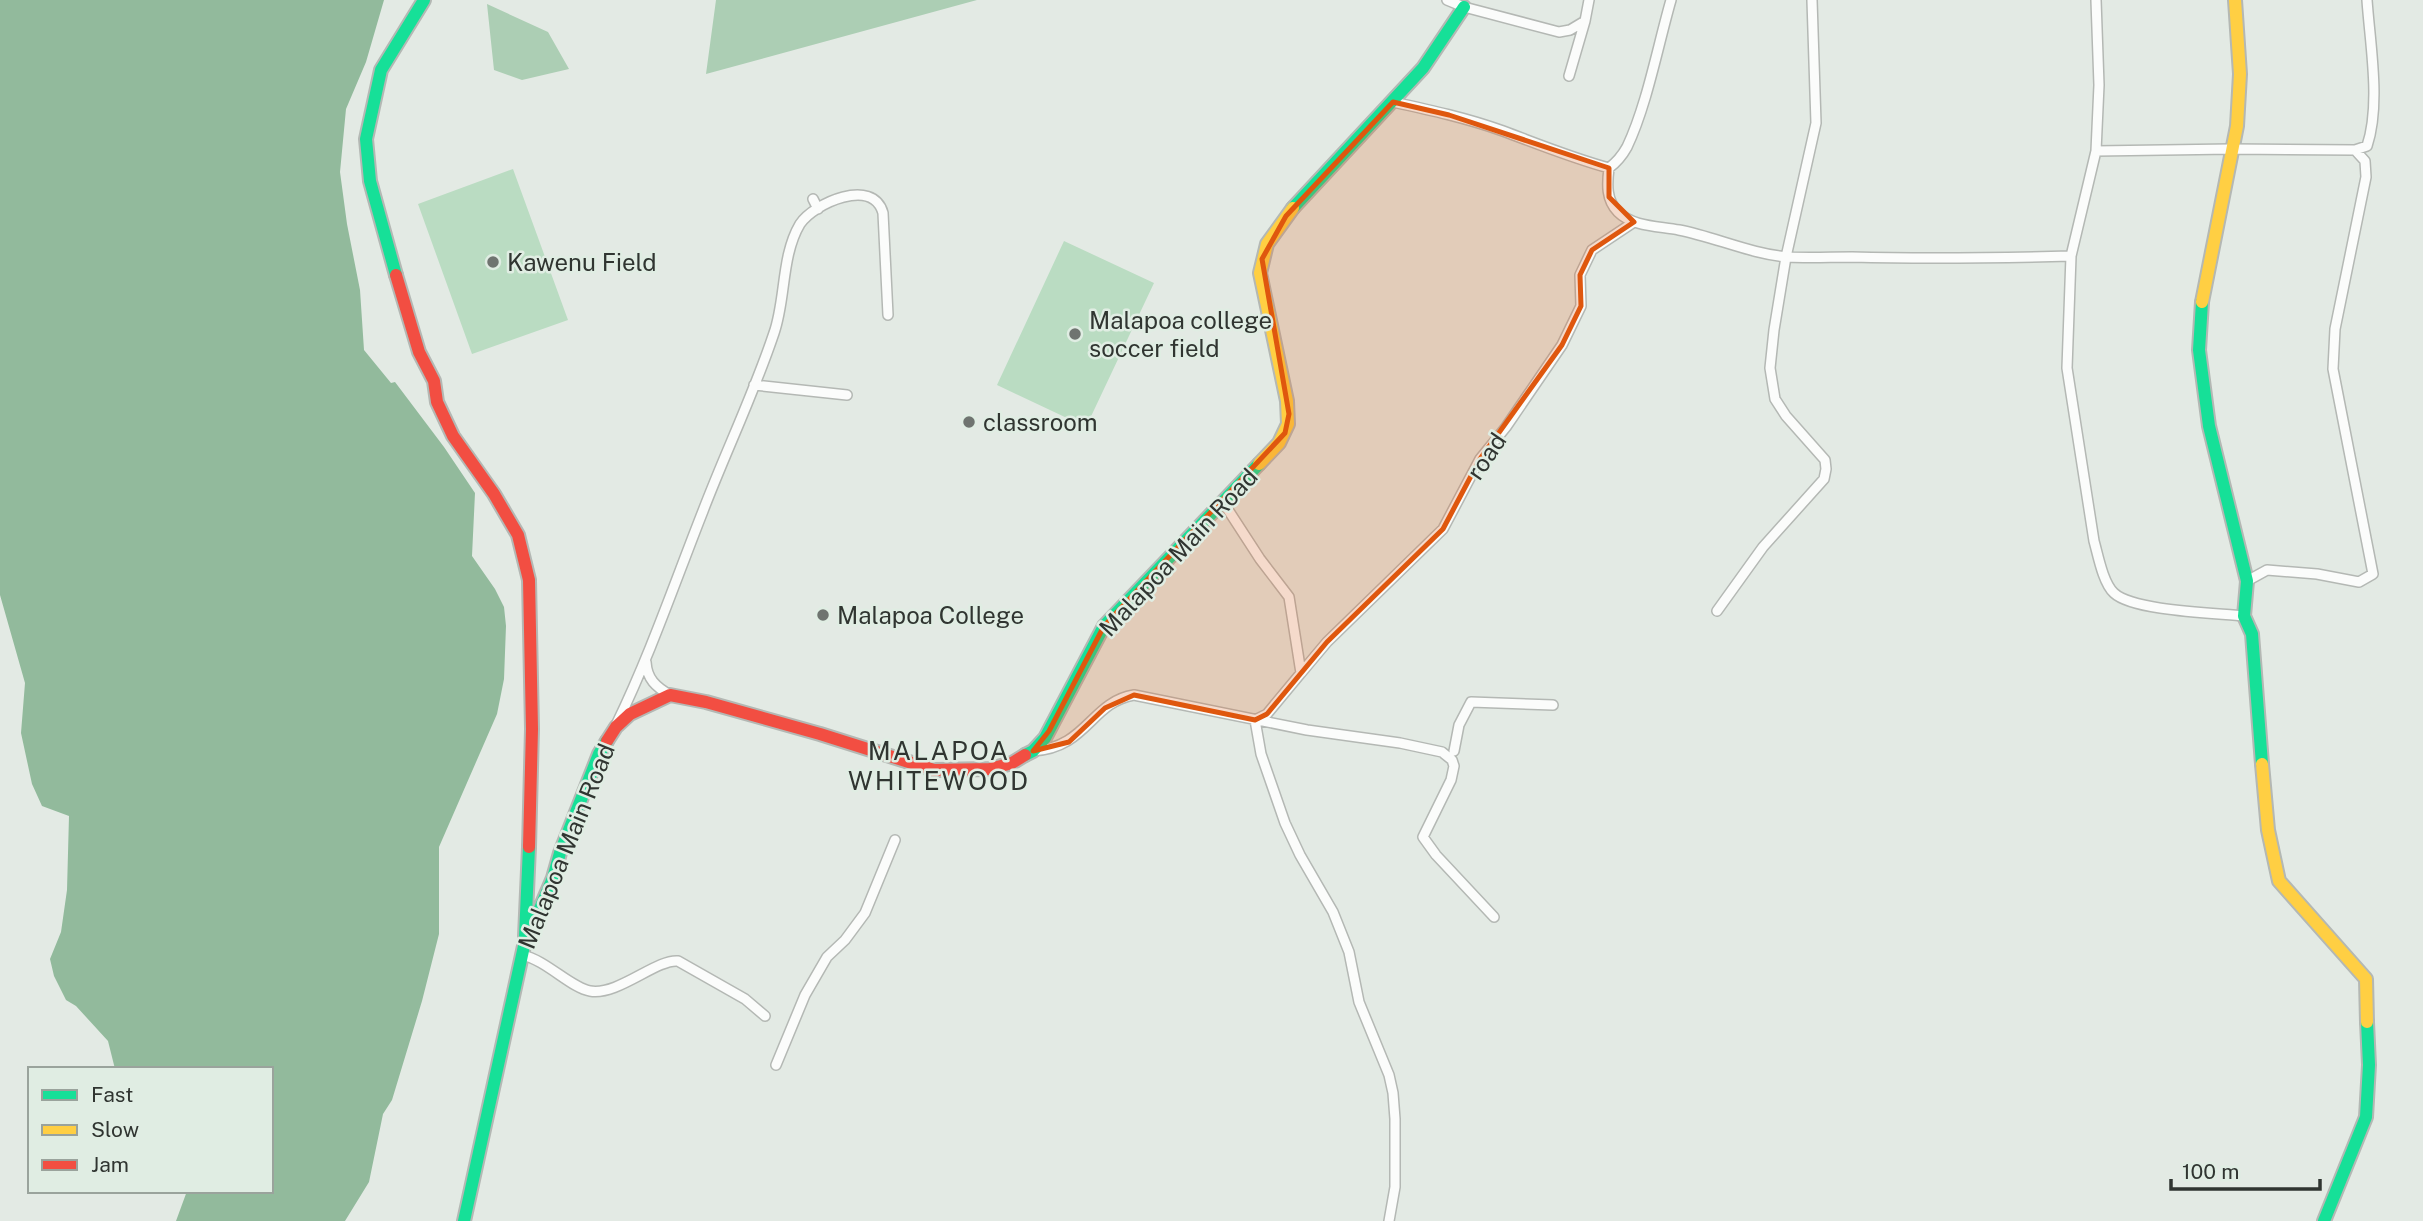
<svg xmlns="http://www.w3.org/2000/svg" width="2423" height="1221" font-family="'Public Sans',sans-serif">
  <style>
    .green { fill: #badcc2 }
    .forest { fill: #acceb4 }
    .water { fill: #92ba9c }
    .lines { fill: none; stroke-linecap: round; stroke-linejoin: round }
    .street-casing { stroke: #b4b8b4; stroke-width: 12 }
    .fast-casing { stroke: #b4b8b4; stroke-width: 16 }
    .slow-casing { stroke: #b4b8b4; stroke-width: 16 }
    .jam-casing { stroke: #b4b8b4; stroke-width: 16 }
    .street { stroke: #fbfcfb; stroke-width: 9 }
    .fast { stroke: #16e098; stroke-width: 12 }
    .slow { stroke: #ffcf43; stroke-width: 12 }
    .jam { stroke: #f24e42; stroke-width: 12 }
    .marked { fill: #df570e; fill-opacity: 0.2; stroke: #df570e; stroke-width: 5; stroke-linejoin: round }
    .poi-dot { fill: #6f7470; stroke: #e0ede3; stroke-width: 2.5 }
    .labels { text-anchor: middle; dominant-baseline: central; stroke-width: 5; stroke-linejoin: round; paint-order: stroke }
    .poi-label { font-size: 24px; fill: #303531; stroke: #e0ede3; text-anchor: start }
    .street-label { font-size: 24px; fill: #303531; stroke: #e0ede3 }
    .neighbourhood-label { font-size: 26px; letter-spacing: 2px; fill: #303531; stroke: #e0ede3 }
  </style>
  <rect width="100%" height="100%" fill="#e3eae4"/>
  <path class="green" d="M513,169L568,320L472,354L418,204Z
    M1064,241L1154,283L1086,427L997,385Z"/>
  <path class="forest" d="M716,0H977L706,74Z
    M487,4L548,32L569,69L522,80L494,70Z"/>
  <path class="water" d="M0,0H384L366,62L346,109L340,172L347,224L360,290L364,350L391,383L395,382L444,447L475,493L472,556L495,589L504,607L506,626L504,679L497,714L439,847V934L422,1001L392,1100L383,1114L369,1182L345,1221H176L187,1191H271V1069H115L108,1041L76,1006L66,1000L54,976L50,959L61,932L67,890L69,816L42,806L32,784L21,733L25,683L0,595Z"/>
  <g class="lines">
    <defs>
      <path id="street" d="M1447,0L1464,7L1559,32L1570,30L1585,21L1589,0
        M1671,0C1658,45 1647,105 1627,147C1622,156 1617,162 1609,168C1607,184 1606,200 1618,212C1633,227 1659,226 1679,230C1715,237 1751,254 1788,257C1809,258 1831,257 1852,257C1925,259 1998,258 2071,256
        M2096,0L2099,85L2096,151L2071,256L2067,368L2094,541C2098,555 2103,583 2114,593C2133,611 2215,613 2244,616
        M1569,76L1585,21
        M1393,102C1430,110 1467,118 1503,131C1538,144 1572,158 1609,168
        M2096,151L2231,149L2355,150
        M813,199L818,209
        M754,385L847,395
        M1223,502L1260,559L1289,597L1301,673L1267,714L1255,720
        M2247,581L2267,570L2317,574L2359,582L2373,574L2333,369L2335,329L2366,177L2365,161L2355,150L2367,146C2381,104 2370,44 2367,0
        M1717,611L1763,547L1824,479L1826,469L1825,460L1786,416L1775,399L1770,368L1774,330L1786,257L1816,123L1812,0
        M646,662C647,679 656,687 670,695
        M1301,673L1327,642L1443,529L1480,459L1506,427L1562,345L1581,306L1580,275L1592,250L1634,222
        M1255,720L1261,754L1285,823L1300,855L1333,912L1349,952L1359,1002L1389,1075L1393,1093L1395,1119V1187L1389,1221
        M617,723C650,655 675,582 703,511C726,451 754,393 774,333C786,299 781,256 800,224C814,203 873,177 883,213L888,315
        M1033,751C1087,748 1091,702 1134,695L1307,730L1400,743L1442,752L1452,760L1454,766L1451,780L1423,837L1436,855L1494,917
        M1454,751L1459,725L1471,702L1553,705
        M522,955C546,960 571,988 590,991C618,996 656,959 678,961L745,999L765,1016
        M776,1065L805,995L827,957L845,940L865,913L895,840"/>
      <path id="fast" d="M1293,208L1423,68L1464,7
        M396,275L370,181L366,139L381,70L424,0
        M2202,302L2199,350L2209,426L2247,581L2244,616L2252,634L2262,764
        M1025,755L1033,751L1045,738L1104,626L1259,464
        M525,936L529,847
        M464,1221L524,946L553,878L560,853L599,754L607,741
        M2324,1221L2366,1117L2369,1065L2367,1022"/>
      <path id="slow" d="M2202,302L2237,126L2240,74L2235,0
        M1259,464L1279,443L1288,424L1287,401L1260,273L1267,244L1293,208
        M2262,764L2268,830L2279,881L2366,979L2367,1022"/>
      <path id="jam" d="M396,275L419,352L434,381L437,402L453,436L494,494L518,535L529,580L532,729L529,847
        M607,741L616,727L630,714L670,695L706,702L820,734L934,770L990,769L1012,763L1025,755"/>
    </defs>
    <use href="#street" class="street-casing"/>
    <use href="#fast" class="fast-casing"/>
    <use href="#slow" class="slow-casing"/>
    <use href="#jam" class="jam-casing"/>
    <use href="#street" class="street"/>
    <use href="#fast" class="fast"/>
    <use href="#slow" class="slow"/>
    <use href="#jam" class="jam"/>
  </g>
  <path class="marked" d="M1393,102L1449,115L1609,168V197L1634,222L1592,250L1580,275L1581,306L1562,345L1480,459L1443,529L1327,642L1267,714L1255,720L1134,695L1105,708L1069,742L1033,751L1049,731L1104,626L1285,433L1289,414L1262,259L1286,216Z"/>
  <g class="poi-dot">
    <circle cx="493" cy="262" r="7"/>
    <circle cx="1075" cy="334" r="7"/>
    <circle cx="969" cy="422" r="7"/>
    <circle cx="823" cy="615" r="7"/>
  </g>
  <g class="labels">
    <g class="poi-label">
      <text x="507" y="262">Kawenu Field</text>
      <text x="1089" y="320">Malapoa college<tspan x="1089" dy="28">soccer field</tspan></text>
      <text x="983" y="422">classroom</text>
      <text x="837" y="615">Malapoa College</text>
    </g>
    <g class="street-label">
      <text transform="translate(1486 456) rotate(-56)">road</text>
      <text transform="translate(1178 552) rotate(-47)">Malapoa Main Road</text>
      <text transform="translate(566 846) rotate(-68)">Malapoa Main Road</text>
    </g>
    <g class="neighbourhood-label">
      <text x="939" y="750">MALAPOA<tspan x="939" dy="30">WHITEWOOD</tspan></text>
    </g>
  </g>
  <rect x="28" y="1067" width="245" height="126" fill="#e0ede3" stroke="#9aa39c" stroke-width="2"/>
  <rect x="42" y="1090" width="35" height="10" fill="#16e098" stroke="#9aa39c" stroke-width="2"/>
  <text x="91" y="1102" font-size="21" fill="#303531">Fast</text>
  <rect x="42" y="1125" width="35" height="10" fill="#ffcf43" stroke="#9aa39c" stroke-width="2"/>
  <text x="91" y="1137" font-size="21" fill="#303531">Slow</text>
  <rect x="42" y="1160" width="35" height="10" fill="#f24e42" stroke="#9aa39c" stroke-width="2"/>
  <text x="91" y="1172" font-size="21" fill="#303531">Jam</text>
  <path d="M2171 1179v10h149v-10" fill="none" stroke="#303531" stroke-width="3.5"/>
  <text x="2182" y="1179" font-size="21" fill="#303531" stroke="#e0ede3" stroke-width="5" paint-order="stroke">100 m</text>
</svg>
